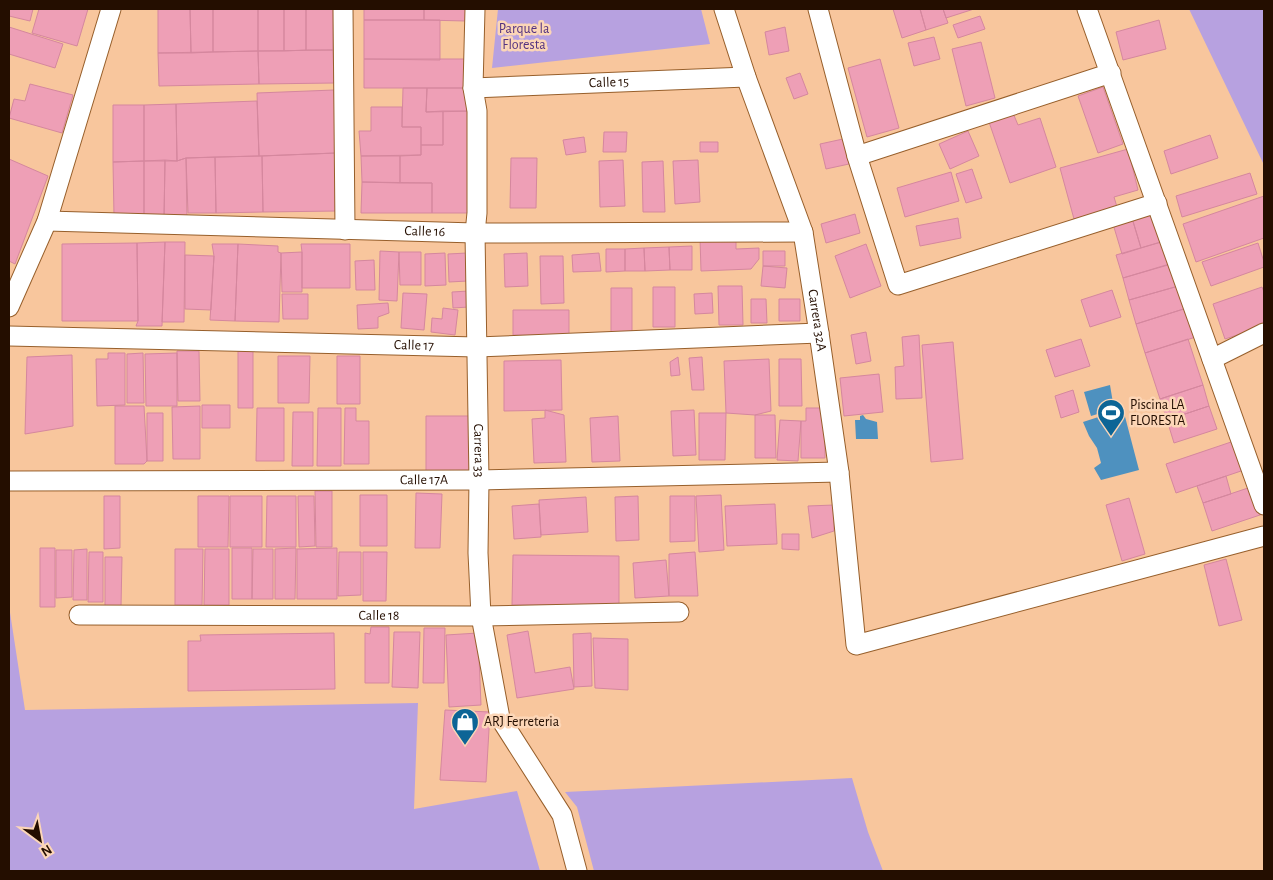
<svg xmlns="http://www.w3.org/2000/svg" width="1273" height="880" font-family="'Alegreya Sans',sans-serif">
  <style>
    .green { fill: #b7a1e0 }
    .water { fill: #4e91bf }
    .building { fill: #ee9fb6; stroke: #d5879e }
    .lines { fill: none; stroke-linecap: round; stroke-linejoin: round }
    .minor-casing { stroke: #975f2b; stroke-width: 21 }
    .minor { stroke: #fff; stroke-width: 19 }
    .labels { text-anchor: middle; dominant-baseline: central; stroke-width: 5; stroke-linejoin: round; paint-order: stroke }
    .park-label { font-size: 14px; fill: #543280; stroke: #fcd6b7 }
    .street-label { font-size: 14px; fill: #240e00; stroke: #fcd6b7 }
    .poi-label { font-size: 14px; fill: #240e00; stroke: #fcd6b7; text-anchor: start }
  </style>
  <rect width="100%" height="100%" fill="#f8c69d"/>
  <path class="green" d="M498,9H701L710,44L492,68Z
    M1189,9H1264V165Z
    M9,606L25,710L418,703L414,809L517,791L540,871H9Z
    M852,778L868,832L883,871H594L577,807L565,792Z"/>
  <path class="water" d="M1110,385L1114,409L1091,416L1084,392Z
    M1123,409L1139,470L1101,480L1094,468L1101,463L1097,448L1089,436L1083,422Z
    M863,415L866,419L877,422L878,439H856L855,420H860V416Z"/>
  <path class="building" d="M9,9H33L30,21L9,16Z
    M39,9H88L77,46L32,33Z
    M158,9H190L191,53H158Z
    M190,9H213V52L191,53Z
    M213,9H258V51L213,52Z
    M258,9H284V51H258Z
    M284,9H306V50L284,51Z
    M306,9H333V50H306Z
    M364,9H424V20H364Z
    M424,9H466V21L424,20Z
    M893,9H920L926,30L902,38Z
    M920,9H943L948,23L926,30Z
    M943,9H974L946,18Z
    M980,16L985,29L958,38L953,25Z
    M364,20H440V60L364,59Z
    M1159,20L1166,49L1123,60L1116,32Z
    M9,27L63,44L55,68L9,54Z
    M785,27L789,51L769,55L765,32Z
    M934,37L940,59L914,66L908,43Z
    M981,42L995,98L966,106L952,49Z
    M333,50L334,83L259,84L258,51Z
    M258,51L259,84L159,86L158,53Z
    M364,59H473V88H364Z
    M880,59L899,128L867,137L848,68Z
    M800,73L808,94L794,99L786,78Z
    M30,84L73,95L62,133L9,118L14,99L25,101Z
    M1103,87L1123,144L1098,153L1078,96Z
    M403,88H427L426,112L443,111V145H421V127H402Z
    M427,88H473L477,111L426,112Z
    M334,90L336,153L259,156L257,93Z
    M257,101L259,156L186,158L177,161L176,104Z
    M176,104L177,161H144V105Z
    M113,105H144V161L113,162Z
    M371,107H402V127H421V155L361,156L359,131H371Z
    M443,111H477V213H432V183H400V156L421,155V145H443Z
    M1013,113L1018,125L1040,118L1056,167L1010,183L989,122Z
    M968,131L979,156L950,169L939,144Z
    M604,132H627L626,152H603Z
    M1210,135L1218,158L1171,174L1164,151Z
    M584,137L586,152L566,155L563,140Z
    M843,139L849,164L826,169L820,144Z
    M700,142H718V152H700Z
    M1128,149L1138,190L1114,197L1117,207L1074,219L1060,168Z
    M336,153L337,211L263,212L262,156Z
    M259,156H262L263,212L216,213L215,157Z
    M361,156H400V183L362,182Z
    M215,157L216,213H188L186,158Z
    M186,158L187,219H164L165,160L177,161Z
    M511,158H537L536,208H510Z
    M9,159L48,176L15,264L9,261Z
    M165,160L164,219L144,217V161Z
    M623,160L625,206L600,207L599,161Z
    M698,160L700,202L675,204L673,161Z
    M144,161V217L114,216L113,162Z
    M663,161L665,212H643L642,162Z
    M972,169L982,198L966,203L956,174Z
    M951,172L959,201L905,217L897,188Z
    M1250,173L1257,194L1182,217L1176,196Z
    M362,182L432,183V213H361Z
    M1264,196V238L1196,262L1183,224Z
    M1152,212L1161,242L1141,248L1132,218Z
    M855,214L860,233L826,243L821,224Z
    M958,218L961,238L920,246L916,226Z
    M1132,218L1141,248L1122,254L1113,224Z
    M736,237V249L759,248V259L751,269L701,271L700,238Z
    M165,242L162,326H136L138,321L137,243Z
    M165,242H185L184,322H162Z
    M1161,242L1168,265L1123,278L1116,255Z
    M137,243L138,321H62V244Z
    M1258,243L1264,262V267L1211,286L1202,262Z
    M212,244H238L235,321L210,320L214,256Z
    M238,244L278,246V252L281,253L279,322L235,321Z
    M301,244H350V288H302V252Z
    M866,244L881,286L850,298L835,256Z
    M692,246V270H670L669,247Z
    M669,247L670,270L645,271L644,248Z
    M644,248L645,271H625V249Z
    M606,249H625V271L606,272Z
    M380,251L399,252L397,301L379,300Z
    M763,251H785V266H763Z
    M302,252V292H282L281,253Z
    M399,252H421V285H400Z
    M445,253L446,285L425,286V254Z
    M467,253L468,281L449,282L448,254Z
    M527,253L528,286L505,287L504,254Z
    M599,253L601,271L573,272L572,255Z
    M185,255L214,256L211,310L185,309Z
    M540,256H563L564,303L541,304Z
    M374,260L375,290H356L355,261Z
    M1176,262L1182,285L1129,300L1123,278Z
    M763,266L787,268L785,288L761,286Z
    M1182,285L1190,307L1136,324L1129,300Z
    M718,286H742L743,325H719Z
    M653,287H675V327H653Z
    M1262,287L1264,292V326L1225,339L1213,304Z
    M611,288H632V333H611Z
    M1112,290L1121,317L1090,327L1081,300Z
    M469,291V307L453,308L452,292Z
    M403,293L427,294L424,330L401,328Z
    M712,293L713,313L695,314L694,294Z
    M282,294H308V319H283Z
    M751,299H766L767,323H751Z
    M779,299H800V321H779Z
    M388,303L389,313L378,317V328L358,329L357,305Z
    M1190,307L1199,336L1145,353L1136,324Z
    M443,308L458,310L455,335L431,332L432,318L442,319Z
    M513,310H569V336L513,335Z
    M866,332L871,361L856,364L851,335Z
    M919,335L922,398L896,399L895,367L904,366L902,337Z
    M1081,339L1090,366L1055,377L1046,350Z
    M1188,339L1203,385L1160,399L1145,353Z
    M953,342L963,459L931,462L922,345Z
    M238,350H253V408H238Z
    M177,351H199L200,401H178Z
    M108,353H125V405L97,406L96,359H108Z
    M143,353L144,403H127V354Z
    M177,353V406H146L145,354Z
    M72,355L73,426L25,434L27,357Z
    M278,356H310L309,403H278Z
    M337,356H360V404H337Z
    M678,357L680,375L671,376L670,362Z
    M702,357L704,390H692L689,358Z
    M769,359L771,411L755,415L726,413L724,361Z
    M779,359H801L802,406H779Z
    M561,360L562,410L504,411V361Z
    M879,374L883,412L844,416L840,378Z
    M1203,385L1209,406L1167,420L1160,399Z
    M1073,390L1079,412L1061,418L1055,396Z
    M202,405H230V428H202Z
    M115,406H144L147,461L144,464H115Z
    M200,406V459H173L172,407Z
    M1209,406L1217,429L1174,443L1167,420Z
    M257,408H284V461H256Z
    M318,408H341V466H317Z
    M345,408H356V421H369V464H344Z
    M806,408H825V458H801V421H806Z
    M545,410L564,415L566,462L534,463L532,419L545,418Z
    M694,410L696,455L673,456L671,411Z
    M293,412H313V466H292Z
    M147,413H163V461H147Z
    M699,413H726L725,460H699Z
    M755,415H775L776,458H755Z
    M426,416H475V471H426Z
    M618,416L620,461L592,462L590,418Z
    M780,420L801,421L798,461L777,460Z
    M1234,441L1244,470L1176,493L1166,464Z
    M1226,476L1231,494L1203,503L1197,486Z
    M1254,486L1263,514L1212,531L1203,503Z
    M315,491H332V547H316Z
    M416,493L442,494L440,548H415Z
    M360,495H387V546H360Z
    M721,495L724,550L699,552L696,496Z
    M104,496H120V548L104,549Z
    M198,496H229L228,547H198Z
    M230,496H262V547H230Z
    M267,496H296V547H266Z
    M298,496H314L315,546L299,547Z
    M638,496L639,540L616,541L615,497Z
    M670,496H695V541L670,542Z
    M586,497L588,532L541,535L539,500Z
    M1129,498L1145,554L1122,561L1106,505Z
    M539,504L541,537L514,539L512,506Z
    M775,504L777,544L727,546L725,506Z
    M834,505V531L812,538L808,506Z
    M782,534H799V550L782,549Z
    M40,548H55V607H40Z
    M232,548H252V599H232Z
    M296,548L295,599H275V549Z
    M337,548V599H297V549Z
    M87,549V600H73L74,550Z
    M175,549H203L202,605H175Z
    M205,549H229V605H204Z
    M253,549H273V599H252Z
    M56,550H72V597L56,598Z
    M89,552H103V602H88Z
    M339,552H361V595L338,596Z
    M363,552H387L386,601H363Z
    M695,552L698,596H669V554Z
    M513,555L619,556V605H512Z
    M105,557H122L121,607H105Z
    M1226,559L1242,620L1219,626L1204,565Z
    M666,560L669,596L635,598L633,563Z
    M371,627H389V683H365V633L370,634Z
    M424,628H445L444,683H423Z
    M528,631L535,673L570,667L574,689L517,698L507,635Z
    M394,632H420L418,688L392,687Z
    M334,633L335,689L188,691V641H201L200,635Z
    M478,633L481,705L449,707L446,635Z
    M591,633L592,686L574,687L573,634Z
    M593,638L628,639V690L595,688Z
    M445,710L490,712L486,782L440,780Z"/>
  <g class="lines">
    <defs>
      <g id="minor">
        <path d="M343,9L345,230"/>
        <path id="s1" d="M475,9L473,88L477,111V213L475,233L479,480L478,553L481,616L500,718L562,815L577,871"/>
        <path id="s2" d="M724,9L746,77L803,232L819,333L839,472L856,645L1264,536"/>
        <path d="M818,9L857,156L898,285L1157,203"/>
        <path d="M1087,9L1264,505"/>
        <path id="s3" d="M473,88L746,77"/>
        <path d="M857,156L1111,73"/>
        <path id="s4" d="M47,221L475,233L803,232"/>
        <path d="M9,307L47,221L111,9"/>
        <path id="s5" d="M9,336L477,347L819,333"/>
        <path d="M1212,359L1264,333"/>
        <path id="s6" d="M9,481L479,480L839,472"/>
        <path id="s7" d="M79,615L481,616L679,612"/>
      </g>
    </defs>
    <use href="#minor" class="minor-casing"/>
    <use href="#minor" class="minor"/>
  </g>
  <defs>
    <symbol id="stadium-pin" viewBox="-11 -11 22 30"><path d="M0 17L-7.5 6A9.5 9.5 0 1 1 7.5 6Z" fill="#0d6596" stroke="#fcd6b7"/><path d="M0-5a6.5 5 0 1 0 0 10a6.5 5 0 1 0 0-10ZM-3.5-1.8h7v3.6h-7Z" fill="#fff"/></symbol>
    <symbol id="shop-pin" viewBox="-11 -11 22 30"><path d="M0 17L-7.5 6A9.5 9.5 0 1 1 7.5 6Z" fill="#0d6596" stroke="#fcd6b7"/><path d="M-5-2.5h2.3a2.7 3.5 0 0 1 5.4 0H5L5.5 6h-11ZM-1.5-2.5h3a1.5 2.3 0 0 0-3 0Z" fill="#fff"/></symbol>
  </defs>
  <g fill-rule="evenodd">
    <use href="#stadium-pin" x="1095" y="397" width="32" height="43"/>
    <use href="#shop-pin" x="449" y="706" width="32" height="43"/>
  </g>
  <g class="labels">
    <g class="park-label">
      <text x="524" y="29">Parque la<tspan x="524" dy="16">Floresta</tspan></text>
    </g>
    <g class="street-label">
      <text stroke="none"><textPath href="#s3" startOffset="136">Calle 15</textPath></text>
      <text stroke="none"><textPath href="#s4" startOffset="378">Calle 16</textPath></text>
      <text stroke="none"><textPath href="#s2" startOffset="326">Carrera 32A</textPath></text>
      <text stroke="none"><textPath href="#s5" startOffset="405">Calle 17</textPath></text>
      <text stroke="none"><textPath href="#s1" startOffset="442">Carrera 33</textPath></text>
      <text stroke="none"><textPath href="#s6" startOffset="415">Calle 17A</textPath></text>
      <text stroke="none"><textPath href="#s7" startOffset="300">Calle 18</textPath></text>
    </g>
    <g class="poi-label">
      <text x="1130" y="405">Piscina LA<tspan x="1130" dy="16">FLORESTA</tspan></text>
      <text x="484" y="722">ARJ Ferreteria</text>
    </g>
  </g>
  <rect width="1273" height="880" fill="none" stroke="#240e00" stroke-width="20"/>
  <g transform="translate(40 840) rotate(148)" stroke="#fcd6b7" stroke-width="4" paint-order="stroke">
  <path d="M0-4L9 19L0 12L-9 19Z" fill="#240e00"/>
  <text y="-8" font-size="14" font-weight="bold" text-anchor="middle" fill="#240e00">N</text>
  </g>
</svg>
